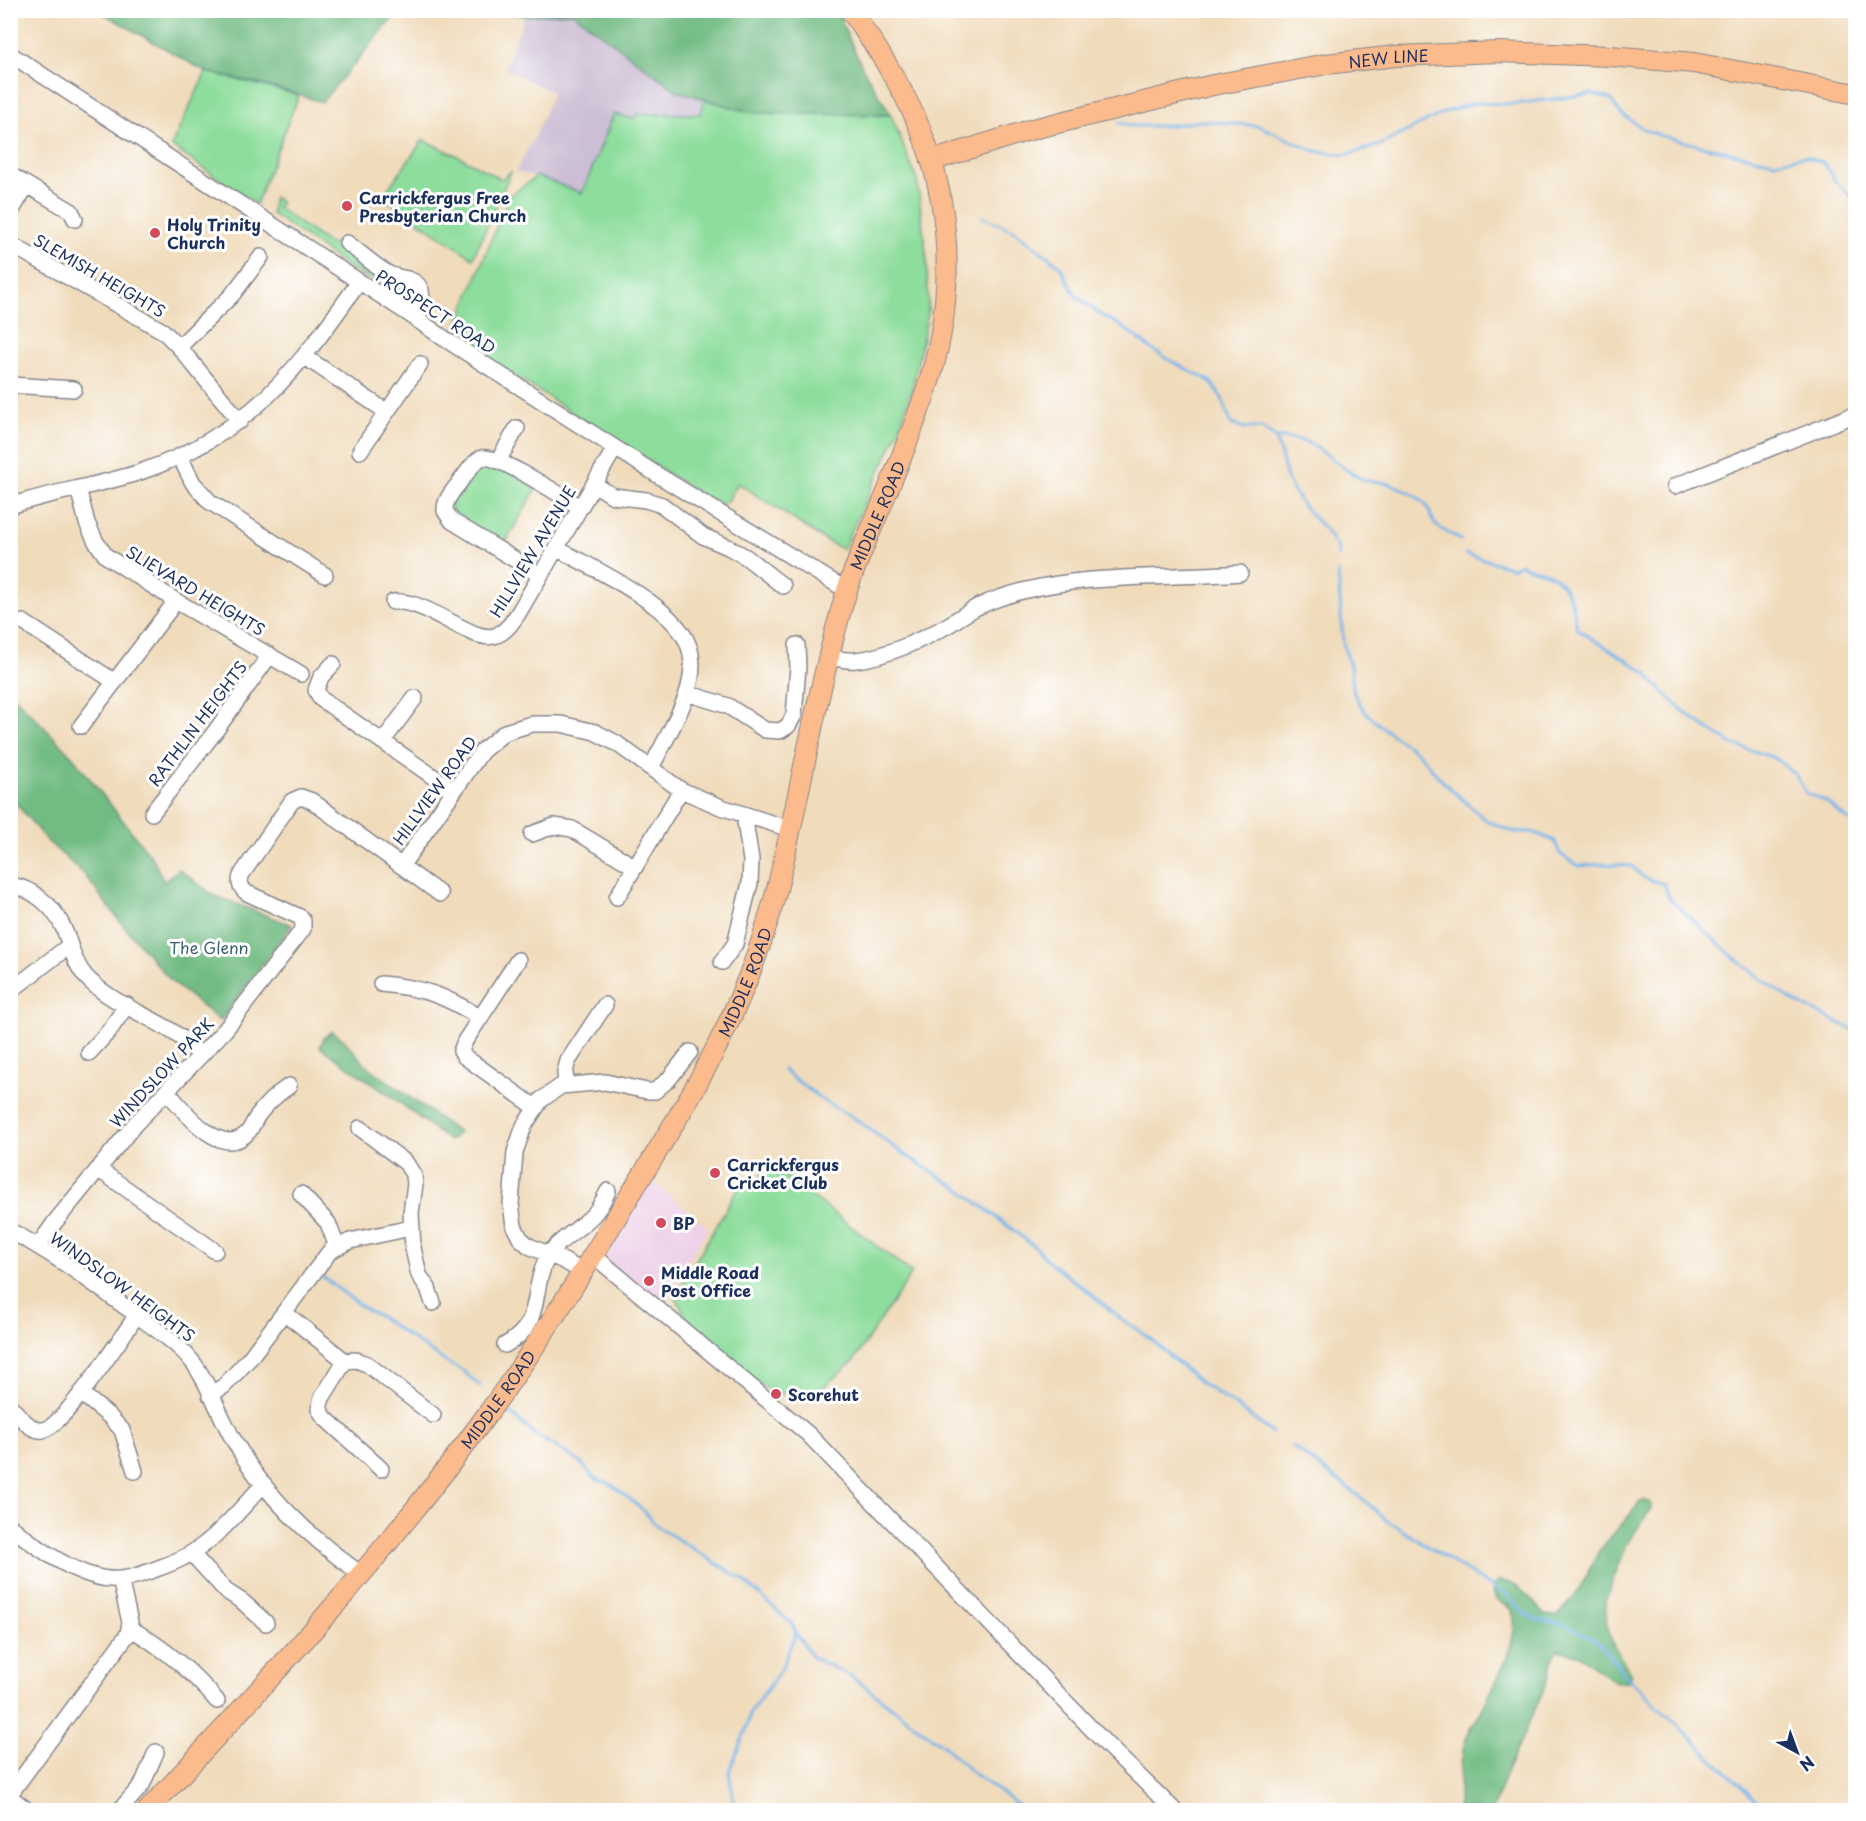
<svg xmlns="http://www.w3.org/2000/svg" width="1866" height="1821" font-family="'Playpen Sans',sans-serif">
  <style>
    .built { fill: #edd0e8 }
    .industrial { fill: #ccbed4 }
    .green { fill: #8ddd9c; stroke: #54867d; stroke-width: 1.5 }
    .forest { fill: #72bc84; stroke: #467671; stroke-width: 1.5 }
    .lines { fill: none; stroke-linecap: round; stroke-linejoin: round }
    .stream { stroke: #75b4e8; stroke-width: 3 }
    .minor-casing { stroke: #86858c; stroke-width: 18 }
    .major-casing { stroke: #86858c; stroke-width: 22 }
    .minor { stroke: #fff; stroke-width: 15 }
    .major { stroke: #fbbb8c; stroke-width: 20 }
    .poi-dot { fill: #d1495b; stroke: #fff; stroke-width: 2 }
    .labels { text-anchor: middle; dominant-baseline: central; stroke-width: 6; stroke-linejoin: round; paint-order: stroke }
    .street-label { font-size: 16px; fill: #1b2f5e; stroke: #fff }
    .poi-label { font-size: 16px; font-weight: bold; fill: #1b2f5e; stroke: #fff; text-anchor: start }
    .park-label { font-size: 16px; fill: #3d6371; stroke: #fff }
  </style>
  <rect width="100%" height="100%" fill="#fff"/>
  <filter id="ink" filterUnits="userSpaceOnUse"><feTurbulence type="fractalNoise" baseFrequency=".0167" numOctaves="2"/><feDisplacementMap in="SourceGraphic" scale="12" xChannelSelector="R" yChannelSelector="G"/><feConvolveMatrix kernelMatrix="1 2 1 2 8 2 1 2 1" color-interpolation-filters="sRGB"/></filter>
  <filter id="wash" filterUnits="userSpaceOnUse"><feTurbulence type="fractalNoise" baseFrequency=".008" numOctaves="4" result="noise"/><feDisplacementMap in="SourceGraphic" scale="24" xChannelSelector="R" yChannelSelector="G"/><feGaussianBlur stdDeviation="1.35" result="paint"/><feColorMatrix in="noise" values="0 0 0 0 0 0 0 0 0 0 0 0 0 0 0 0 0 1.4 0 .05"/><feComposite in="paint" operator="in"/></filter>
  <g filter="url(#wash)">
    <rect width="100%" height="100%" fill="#f0dbbb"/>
    <path class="built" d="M648,1178L708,1227L661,1307L602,1259Z"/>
    <path class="industrial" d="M573,13L677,91L705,99L701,114H637L635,119L614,114L582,193L516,171L536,134L553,92L504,69L525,16Z"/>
    <path class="green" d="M206,72L299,95L256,204L171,146Z
      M705,99L752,113L891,115L917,180L927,261L928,313L913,385L900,428L843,549L828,542L738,483L727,502L717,505L463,343L455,330L509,196L537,176L582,193L614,114L634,119L637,114H701Z
      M423,140L456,155L501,179L511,172L473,258L382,197Z
      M273,197L281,202L278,208L331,245L337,241L347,253L388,280L405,284L415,292L414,300L408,302L402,299L355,271L272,214Z
      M488,461L537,487L503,547L454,518L450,503L477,467Z
      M767,1162L912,1273L853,1362L818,1391L776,1394L732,1367L695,1334L675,1296L744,1178L758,1184Z"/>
    <path class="forest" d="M99,11H399L322,102L264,85L206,72Z
      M500,11H854L841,21L863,69L891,115L752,113L677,91L573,13L525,16Z
      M10,692L72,756L153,859L164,882L179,869L213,895L292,925L220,1021L172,982L122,924L83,873L46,840L11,797Z
      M332,1031L343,1039L367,1066L459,1133L449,1141L400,1103L320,1047L324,1038Z
      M1642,1500L1649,1502L1652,1507L1627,1544L1605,1601L1607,1625L1613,1645L1631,1674L1628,1681L1614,1682L1578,1654L1557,1650L1551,1664L1548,1680L1507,1771L1492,1810H1458C1460,1788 1459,1764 1465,1742C1467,1733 1473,1725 1478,1717C1490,1694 1521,1641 1513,1614C1511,1607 1502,1603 1496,1600L1492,1587L1498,1581C1517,1579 1533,1602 1545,1615L1556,1616L1567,1606L1578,1592L1599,1551Z"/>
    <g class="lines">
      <path class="stream" d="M1119,123L1134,126H1163L1202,121L1259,126L1315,151L1345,155L1378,146L1445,112L1475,103L1515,104L1592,94L1610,99L1620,113L1645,130L1662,136L1697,145L1774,162L1805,156L1824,163L1836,182L1856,201
        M983,217L1015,231L1060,266L1075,295L1101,315L1123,327L1150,348L1173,362L1210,381L1222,398L1231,424L1245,428H1262L1276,438L1289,484L1303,506L1325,529L1338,549V557
        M1276,438C1319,435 1329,464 1362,479C1368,482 1374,481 1381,482C1394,484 1413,493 1423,502C1431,508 1430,520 1437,526C1439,528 1456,537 1461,540
        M1466,554L1513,568L1521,564C1530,570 1538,569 1547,573C1569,582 1574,608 1577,629L1647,673L1652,681L1680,708L1703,726L1734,745L1775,758L1795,774L1806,793L1827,802L1847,819L1856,823
        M1338,572L1343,643L1351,669L1354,694L1365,712L1382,727L1418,753L1444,783L1487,821L1514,832H1532L1555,841L1560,854L1579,866L1603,864L1632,866L1644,878L1664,884L1670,899L1730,954L1760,978L1795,1002L1856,1031
        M783,1070L825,1102L851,1116L904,1154L961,1190L1035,1247L1051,1264L1084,1288L1121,1319L1147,1336L1201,1383L1235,1405L1272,1433
        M323,1277L366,1310L377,1315L449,1364L463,1371L480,1386
        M509,1412L534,1434L571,1456L582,1464L592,1476L600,1481L607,1482L617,1489L642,1509L658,1527L743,1580L792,1624L796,1632L781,1670L750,1713L746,1730L729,1771L735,1810
        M1293,1447L1364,1500L1386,1520L1484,1582L1504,1592L1521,1610L1533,1619L1566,1625L1594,1639L1608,1653L1622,1672L1766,1810
        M796,1633L813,1658L851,1676L946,1748L974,1774L1025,1810"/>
    </g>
  </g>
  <g filter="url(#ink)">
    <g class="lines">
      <defs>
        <path id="minor" d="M10,54L412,316L445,339L656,474L838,585L848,589
          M10,175L71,211L75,219
          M10,213L27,185
          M347,243C361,253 374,266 389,274C395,277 401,277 407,279C428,285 423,303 412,316
          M10,244L163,331L179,347L240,421
          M179,347L232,295L261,257
          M305,357L387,412
          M10,385L74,389
          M360,451L420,364
          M180,457L193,483L210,502L325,575
          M498,461L517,428
          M594,484L613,496L646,500L662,505L703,536L728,547L746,557L783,586
          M1675,486L1856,414
          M78,488L87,523L96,542L106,556L176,601L301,674
          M10,506C54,491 100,486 143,471C250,434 297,370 359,282
          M556,548C592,568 672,604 688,644C694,659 692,678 687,694C678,719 663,744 651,768
          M540,575L452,521L445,511C444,499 455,489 462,479C467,473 473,462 481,458C495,453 565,498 580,507
          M393,602C430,599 473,646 497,635C507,631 513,621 519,612L615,448
          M23,622L115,682
          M829,657C838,659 847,661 856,660C886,657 924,639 950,624C959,618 968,612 977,607C1057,570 1154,580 1240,573
          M333,664L321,677L316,690L321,699L454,791
          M687,693L728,706L765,730L780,731L788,726L794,715L798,667L797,645
          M81,726L176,601
          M383,741L415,698
          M152,813L214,733L270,655
          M532,834L554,826L572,829L635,867
          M402,865L482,751L505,732L532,724H561L595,732L616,743L681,790L721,807L790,829
          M10,885C33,888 54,907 63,927C71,944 73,962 86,977C117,1010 169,1019 200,1055
          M617,897L681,790
          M518,960L465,1041L461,1051L465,1057L535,1107
          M722,962L735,944L750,883L751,860L744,815
          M381,984C424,988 444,995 481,1018
          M13,989L70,945
          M89,1053L109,1031L127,1005
          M566,1085L565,1072L568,1061L605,1005
          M167,1091C182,1109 223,1163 249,1131C252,1126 255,1120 258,1115C267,1103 277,1094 289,1086
          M360,1128L406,1163L414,1176L415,1184L411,1213L413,1248L419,1275L428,1288L433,1303
          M98,1169L215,1251
          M301,1194L328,1223L337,1247
          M10,1231C54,1253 92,1283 131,1311C151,1326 175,1341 191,1360C208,1380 221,1420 236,1444C265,1496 313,1540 361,1574
          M38,1246L55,1222L135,1124L225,1030L303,929V921L300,917L247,893C240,888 238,881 242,874L292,801L301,797L312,801L440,894
          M593,1255L808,1434L1109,1747L1174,1810
          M583,1272L564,1261L529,1246L520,1238L514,1226L511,1204L515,1152L524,1126L541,1100L561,1086L605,1082L647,1091H655L669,1079L690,1052
          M285,1313L345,1361
          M505,1345C544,1324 530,1294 546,1260C556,1240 578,1231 593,1215C600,1208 604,1199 608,1191
          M81,1393L109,1416L122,1430L135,1471
          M210,1395L224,1386L249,1359L330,1251L350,1241L411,1228
          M10,1406C18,1414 30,1432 43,1430C62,1428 123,1335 137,1315
          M381,1469L325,1418L319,1409L322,1398L345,1361L356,1360L367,1364L433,1415
          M10,1526C37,1548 85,1583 121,1579C133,1578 145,1573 156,1569C173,1563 188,1557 202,1546C225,1529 244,1505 264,1484
          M192,1554L226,1591L243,1602L266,1623
          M130,1628C162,1647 193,1672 217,1701
          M10,1794L128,1634L130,1622L120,1579
          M10,1797L27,1810
          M120,1810L142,1785L156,1752"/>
        <g id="major">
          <path id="s1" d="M931,161L1033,129L1213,85L1326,64L1396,56L1498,52L1610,56L1694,63L1856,94"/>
          <path id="s2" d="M148,1810C266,1684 385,1556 486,1416C535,1349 579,1279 622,1208C667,1136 713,1064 745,985C758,954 768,922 777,889C801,790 817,688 847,590C857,560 870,532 882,504C898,466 913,429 926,391C953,313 954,222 926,144C909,97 880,51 850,10"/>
        </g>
      </defs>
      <use href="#minor" class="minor-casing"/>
      <use href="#major" class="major-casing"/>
      <use href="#minor" class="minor"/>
      <use href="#major" class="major"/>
    </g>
  </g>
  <g class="poi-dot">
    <circle cx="347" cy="206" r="6"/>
    <circle cx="155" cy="233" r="6"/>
    <circle cx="715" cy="1173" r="6"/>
    <circle cx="661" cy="1223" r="6"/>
    <circle cx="649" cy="1281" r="6"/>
    <circle cx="776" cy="1394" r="6"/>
  </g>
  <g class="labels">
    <g class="street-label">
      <text stroke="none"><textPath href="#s1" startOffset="470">NEW LINE</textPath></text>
      <text transform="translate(100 275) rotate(30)">SLEMISH HEIGHTS</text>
      <text transform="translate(436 311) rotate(33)">PROSPECT ROAD</text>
      <text stroke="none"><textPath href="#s2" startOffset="1512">MIDDLE ROAD</textPath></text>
      <text transform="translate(532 551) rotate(-59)">HILLVIEW AVENUE</text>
      <text transform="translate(196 590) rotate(31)">SLIEVARD HEIGHTS</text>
      <text transform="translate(197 723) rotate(-53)">RATHLIN HEIGHTS</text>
      <text transform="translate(434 790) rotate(-54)">HILLVIEW ROAD</text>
      <text stroke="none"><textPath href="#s2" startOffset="1026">MIDDLE ROAD</textPath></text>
      <text transform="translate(161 1072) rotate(-47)">WINDSLOW PARK</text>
      <text transform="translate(123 1286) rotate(36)">WINDSLOW HEIGHTS</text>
      <text stroke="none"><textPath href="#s2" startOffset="540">MIDDLE ROAD</textPath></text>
    </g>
    <g class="poi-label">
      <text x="359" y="197">Carrickfergus Free<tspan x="359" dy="18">Presbyterian Church</tspan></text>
      <text x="167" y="224">Holy Trinity<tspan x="167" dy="18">Church</tspan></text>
      <text x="727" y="1164">Carrickfergus<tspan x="727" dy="18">Cricket Club</tspan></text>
      <text x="673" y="1223">BP</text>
      <text x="661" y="1272">Middle Road<tspan x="661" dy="18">Post Office</tspan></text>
      <text x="788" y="1394">Scorehut</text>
    </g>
    <g class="park-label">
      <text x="209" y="947">The Glenn</text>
    </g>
  </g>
  <rect width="1866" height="1821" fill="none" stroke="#fff" stroke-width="36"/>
  <g transform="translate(1797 1752) rotate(139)" stroke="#ffffff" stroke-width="4.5" paint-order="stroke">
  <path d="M0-4.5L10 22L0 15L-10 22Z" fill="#1b2f5e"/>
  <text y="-9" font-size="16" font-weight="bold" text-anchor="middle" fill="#1b2f5e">N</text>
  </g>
</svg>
